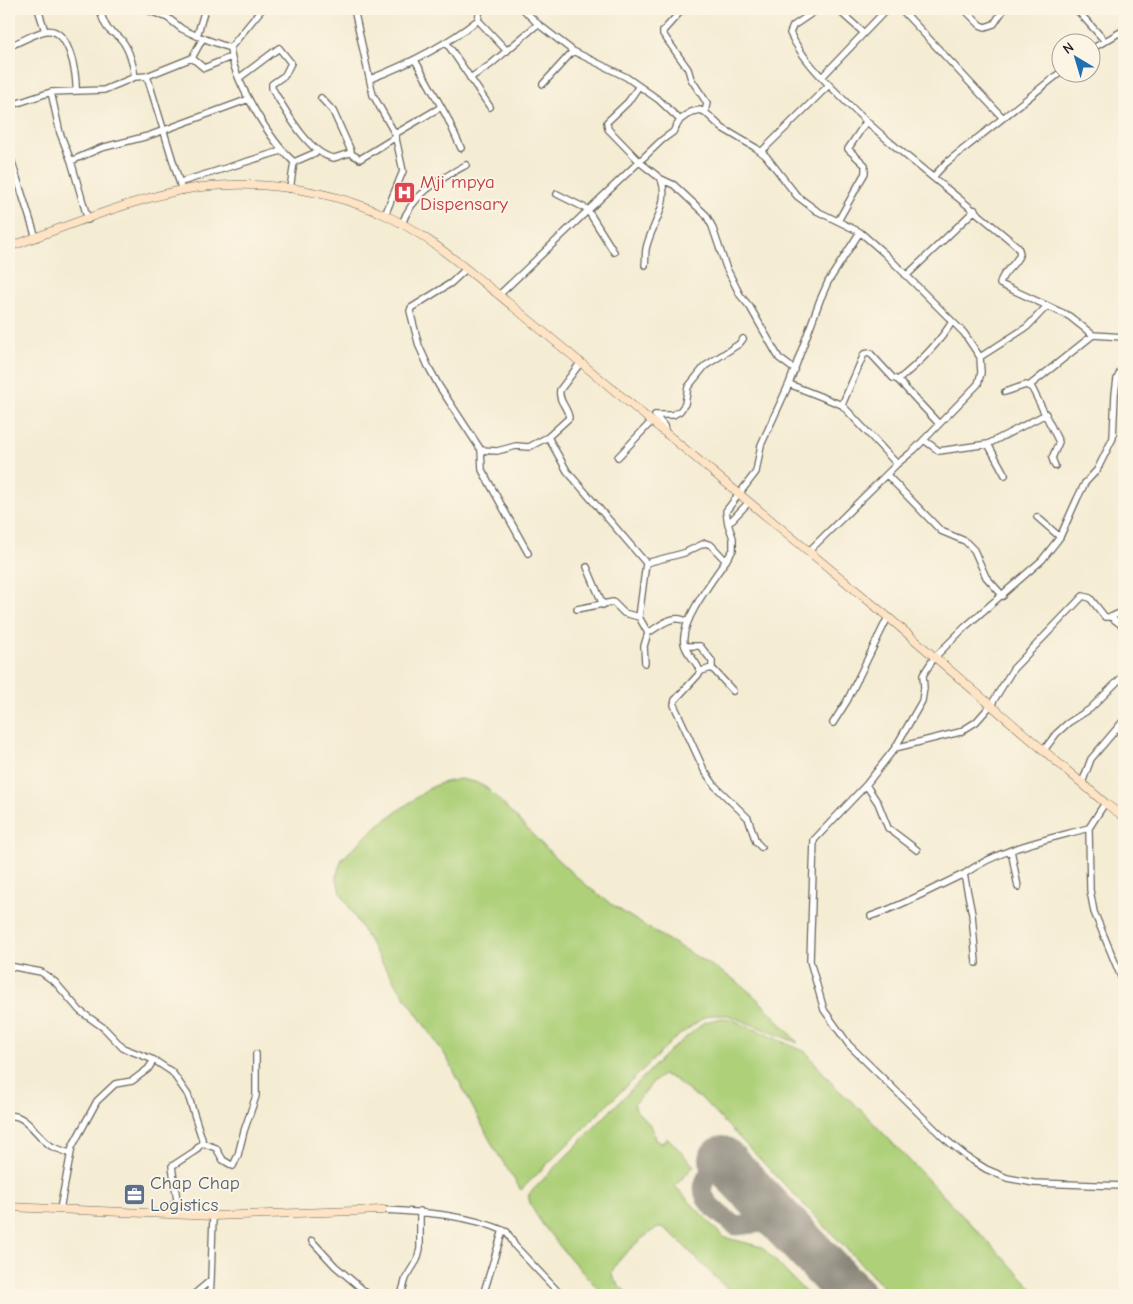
<svg xmlns="http://www.w3.org/2000/svg" width="1133" height="1304" font-family="'Comic Neue',sans-serif">
  <style>
    .green { fill: #aed079; stroke: #65764a }
    .lines { fill: none; stroke-linecap: round; stroke-linejoin: round }
    .taxiway { stroke: #888478; stroke-width: 19 }
    .runway { stroke: #888478; stroke-width: 46 }
    .street-casing { stroke: #68655c; stroke-width: 8 }
    .secondary-casing { stroke: #68655c; stroke-width: 9 }
    .street { stroke: #fff; stroke-width: 5.5 }
    .secondary { stroke: #fee4c5; stroke-width: 8 }
    .labels { text-anchor: middle; dominant-baseline: central; stroke-width: 4; stroke-linejoin: round; paint-order: stroke }
    .health-label { font-size: 19px; fill: #be3a42; stroke: #fcf5e5; text-anchor: start }
    .service-label { font-size: 19px; fill: #4e5e75; stroke: #fcf5e5; text-anchor: start }
  </style>
  <rect width="100%" height="100%" fill="#fcf5e5"/>
  <filter id="ink" filterUnits="userSpaceOnUse"><feTurbulence type="fractalNoise" baseFrequency=".02" numOctaves="2"/><feDisplacementMap in="SourceGraphic" scale="10" xChannelSelector="R" yChannelSelector="G"/><feConvolveMatrix kernelMatrix="1 2 1 2 8 2 1 2 1" color-interpolation-filters="sRGB"/></filter>
  <filter id="wash" filterUnits="userSpaceOnUse"><feTurbulence type="fractalNoise" baseFrequency=".0096" numOctaves="4" result="noise"/><feDisplacementMap in="SourceGraphic" scale="20" xChannelSelector="R" yChannelSelector="G"/><feGaussianBlur stdDeviation="1.12" result="paint"/><feColorMatrix in="noise" values="0 0 0 0 0 0 0 0 0 0 0 0 0 0 0 0 0 1.4 0 .05"/><feComposite in="paint" operator="in"/></filter>
  <g filter="url(#wash)">
    <rect width="100%" height="100%" fill="#f4ecd3"/>
    <path class="green" d="M460,779L475,782L487,788C522,822 553,859 591,889C636,924 686,949 733,979C758,996 778,1021 798,1043L728,1015H712L704,1017L673,1040L521,1190L494,1148L447,1058L382,963L341,893L336,877L342,859L378,825L430,788L441,783Z
      M722,1018L731,1019L806,1052L836,1088L857,1106L1039,1295H891L701,1098C686,1094 682,1079 663,1075L653,1082L634,1105L635,1109L652,1127L655,1140L662,1143L668,1138L694,1166L675,1186L723,1237L762,1247L808,1295H733L672,1234L664,1228H657C647,1233 611,1263 612,1274C612,1281 625,1290 629,1295H604C590,1280 523,1211 529,1194L668,1052L705,1022Z"/>
    <g class="lines">
      <path class="taxiway" d="M754,1193C751,1184 753,1173 744,1165C727,1151 695,1177 705,1197C710,1208 726,1219 736,1226L781,1221"/>
      <path class="runway" d="M722,1159L852,1295"/>
    </g>
  </g>
  <g filter="url(#ink)">
    <g class="lines">
      <defs>
        <path id="street" d="M38,9L45,31
          M99,9C102,16 104,25 109,30C112,33 116,34 119,37C129,47 133,64 135,77
          M145,9L168,18L182,29L197,36L230,48
          M262,9L230,48C233,79 270,141 294,162L290,189
          M354,9L373,95L395,134L403,171L385,215
          M523,9L538,24L573,51L626,77L639,86L628,102L607,122L608,129L642,164L661,179L674,185L706,215L712,226L726,267L740,295L750,307L779,358L795,370
          M818,9L793,26L790,33C802,59 825,81 845,101C899,154 961,198 1018,247L1020,253C1017,265 1001,272 1000,284L1069,316L1093,335L1124,337
          M901,9L1003,118
          M964,9L980,25L985,27L994,24L1004,9
          M1076,9L1105,41
          M570,10L572,9
          M681,11L663,31V34L688,69L691,79L707,103L705,112
          M478,20L507,51
          M864,33L887,9
          M197,36L205,9
          M446,42L490,107
          M9,46C21,42 33,34 45,31C69,26 77,74 76,90
          M1090,50L1124,30
          M192,58L204,68L231,57
          M415,60L447,117L461,148
          M147,76L182,191
          M822,77L864,33L837,9
          M239,78L279,48L291,63L285,75L272,84V88C284,108 309,155 334,158L350,153L351,151L333,111L321,98
          M470,78L490,65L538,24
          M370,79C409,64 445,46 478,20L480,9
          M543,84L573,51
          M639,86L659,100L680,120
          M51,92L60,133L71,161L88,220
          M9,106L51,92L104,90L135,77L147,76L192,58L203,38
          M395,134L441,107
          M761,152L829,85
          M9,153L36,238
          M350,153L360,159L396,137
          M71,161L101,148L148,136L249,99
          M294,162L317,152
          M933,177L946,163L1061,72
          M181,182L281,151
          M557,194L587,209L614,252
          M838,221L865,173V165L848,149L866,122
          M402,224C412,194 439,180 466,165
          M645,265C646,260 645,254 646,249C650,227 671,204 661,179
          M466,269L451,283L411,308L410,311L419,346L428,366L439,386L481,450L482,470L528,553
          M906,276L975,210
          M499,295L662,140L673,132L680,120L691,112L700,110L705,112L722,128L756,148L766,156L797,196L817,211L860,232L884,253L964,333L980,357L981,373L978,384L914,450L897,464L808,552
          M980,357L1027,327L1047,306
          M581,362L560,390C558,402 568,407 569,418L548,437L567,471L646,563L684,553L705,543L711,545L726,561
          M1124,363L1117,379L1115,394L1113,438L1097,470L1085,483L1077,499L1060,537L1042,560L965,627L934,658L923,675L924,688L922,701L895,748L866,785L814,840L810,961L824,1010L849,1045L944,1138L967,1157L986,1169L1007,1178L1034,1183L1124,1186
          M898,380L939,424
          M789,384L842,405L864,354L870,353L893,378L898,380C918,364 938,344 952,322
          M1029,386L1093,335
          M1005,392L1026,385L1032,388L1059,442L1052,458L1055,466
          M842,405L897,464
          M655,415H673L680,411L685,404L688,387L705,366L739,344L743,339
          M655,415L664,426L666,434
          M924,440L939,451L988,444L1046,414
          M988,444L1005,475
          M481,450L497,451L516,446L529,447L548,437
          M618,457L651,422
          M887,475L941,531L965,541L974,550L986,577L1003,596
          M749,502L728,524L733,538V550C720,571 680,619 684,643C686,655 699,662 700,673L675,700L674,705L704,770L715,786L748,818L756,842L761,847
          M1037,517L1060,537
          M728,524L726,511L756,472L761,445L789,384L820,300L828,282L860,232
          M587,567L603,605
          M577,609L613,602L624,613L639,617
          M1111,617L1124,627
          M648,633C661,625 673,613 688,622
          M685,646H700L712,661V668
          M645,663L644,646L648,633L639,617L646,563
          M701,671L712,668L733,691
          M833,723L847,701L888,617
          M895,748L960,732L976,722L991,705L1013,669L1083,596L1090,598L1105,617H1111L1124,611
          M1044,750L1056,734L1068,723L1090,709L1124,675
          M1082,783L1091,759L1124,720
          M866,785L878,803L888,828L917,850
          M1105,803L1089,828L1090,890L1094,912L1124,984
          M1011,850L1018,887
          M964,874C1001,848 1045,840 1089,828
          M871,916C902,906 933,888 964,874L972,914L976,963
          M9,966L41,972L55,982L80,1011L104,1028L123,1048L154,1060L172,1072L188,1095L202,1139V1143L195,1151L172,1166L177,1200
          M9,1116C26,1113 38,1138 51,1146C57,1149 64,1151 70,1153
          M202,1143L216,1148L223,1160L233,1166L238,1155L244,1131L256,1096V1054
          M60,1209L72,1147L97,1101L115,1084L132,1081L148,1069L154,1060
          M383,1210C424,1212 470,1215 507,1232L515,1246L561,1295
          M166,1213L177,1200L184,1214
          M312,1241L335,1266L369,1295
          M193,1295L211,1280L213,1216
          M210,1295L211,1280
          M401,1295L406,1278L417,1260L420,1249V1211
          M483,1295L503,1230
          M486,1295H494"/>
        <path id="secondary" d="M9,247C62,228 122,203 177,191C245,177 322,187 385,215C427,234 463,267 499,295L888,617L1105,803L1124,817
          M9,1207L213,1216L383,1210"/>
      </defs>
      <use href="#street" class="street-casing"/>
      <use href="#secondary" class="secondary-casing"/>
      <use href="#street" class="street"/>
      <use href="#secondary" class="secondary"/>
    </g>
  </g>
  <defs>
    <symbol id="hospital-square" viewBox="-11 -11 22 22"><rect x="-9" y="-9" width="18" height="18" rx="4" fill="#e0444e" stroke="#fcf5e5"/><path d="M-5-5h3v3.5h4V-5h3V5h-3V1.5h-4V5h-3Z" fill="#fff"/></symbol>
    <symbol id="office-square" viewBox="-11 -11 22 22"><rect x="-9" y="-9" width="18" height="18" rx="4" fill="#5c6f8a" stroke="#fcf5e5"/><path d="M-6-3h4V-5.5h4V-3h4V5H-6ZM-1-4.5V-3h2v-1.5ZM-6 0V1H6V0Z" fill="#fff"/></symbol>
  </defs>
  <g fill-rule="evenodd">
    <use href="#hospital-square" x="392" y="180" width="25" height="25"/>
    <use href="#office-square" x="122" y="1182" width="25" height="25"/>
  </g>
  <g class="labels">
    <g class="health-label">
      <text x="420" y="182">Mji mpya<tspan x="420" dy="22">Dispensary</tspan></text>
    </g>
    <g class="service-label">
      <text x="150" y="1183">Chap Chap<tspan x="150" dy="22">Logistics</tspan></text>
    </g>
  </g>
  <rect width="1133" height="1304" fill="none" stroke="#fcf5e5" stroke-width="30"/>
  <g transform="translate(1076 58) rotate(322)"><circle r="24" fill="#fcf5e5" stroke="#a29e95"/>
  <path d="M0-4L9 19L0 12L-9 19Z" fill="#1f6fb2"/>
  <text y="-8" font-size="14" font-weight="bold" text-anchor="middle" fill="#1c1c1c">N</text>
  </g>
</svg>
